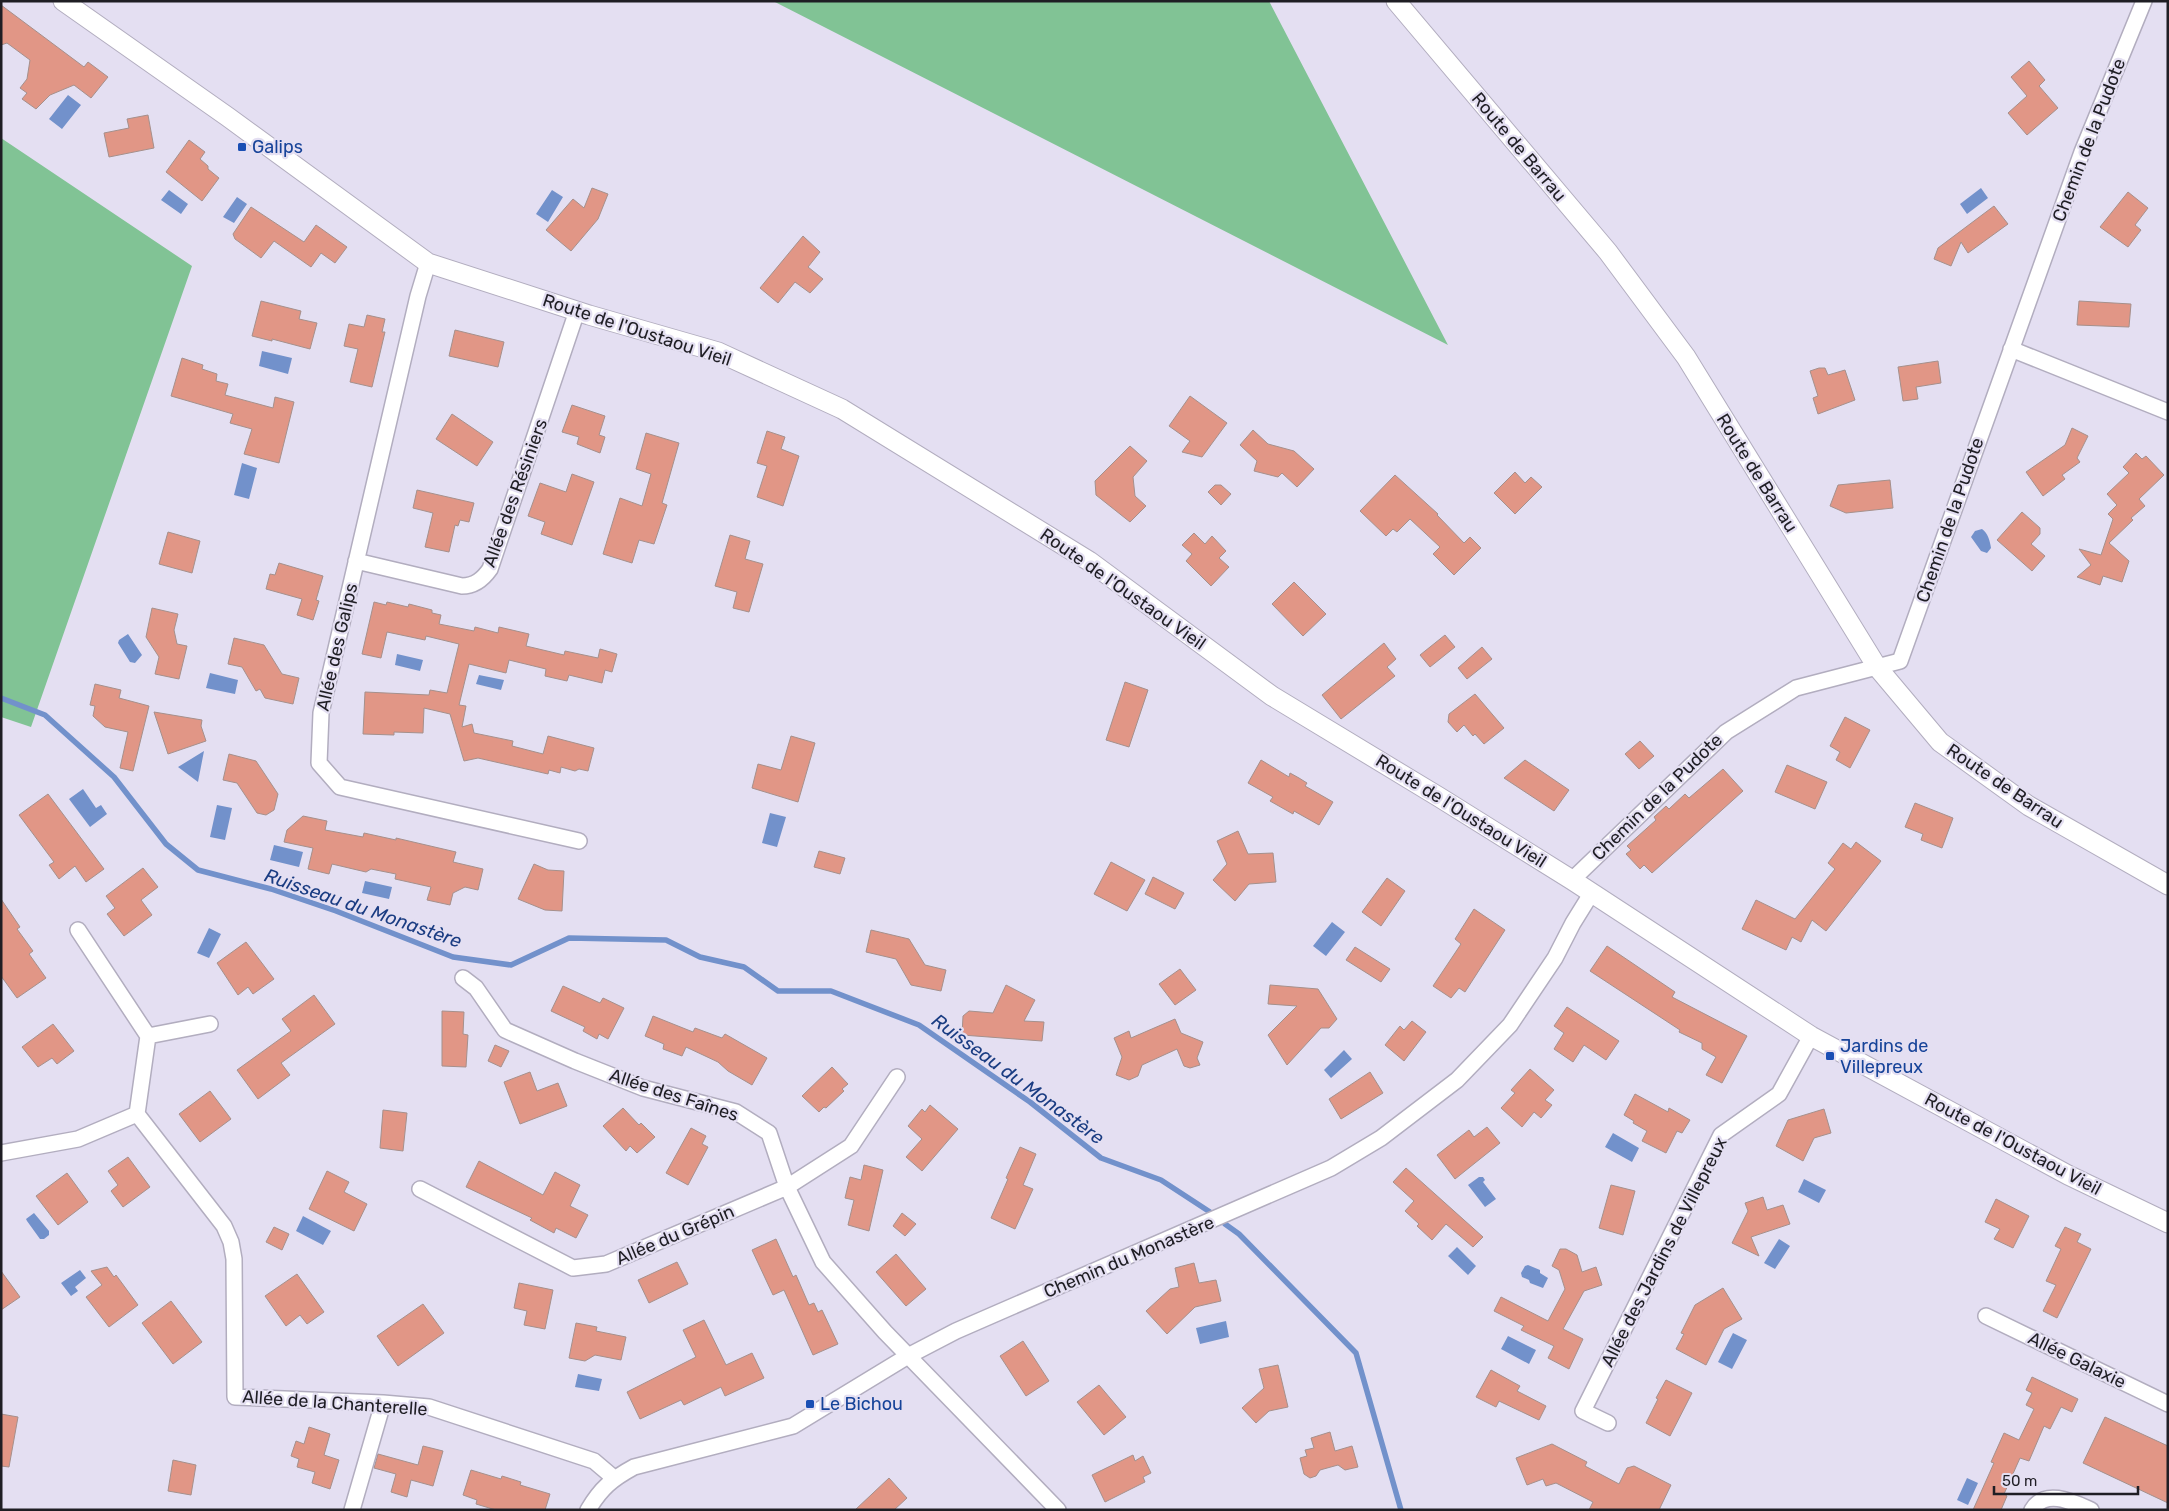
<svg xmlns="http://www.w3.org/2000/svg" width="2169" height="1511" font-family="Rubik,sans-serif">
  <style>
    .forest { fill: #81c395 }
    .water { fill: #7291cb }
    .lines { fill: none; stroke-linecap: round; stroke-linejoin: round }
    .stream { stroke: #7291cb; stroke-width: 5.5 }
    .building { fill: #e19686; stroke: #a5908c }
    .minor-casing { stroke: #b2adbf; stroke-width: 18 }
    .tertiary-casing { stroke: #b2adbf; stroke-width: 21 }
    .minor { stroke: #fff; stroke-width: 15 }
    .tertiary { stroke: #fff; stroke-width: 19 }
    .transit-dot { fill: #1a4fb4; stroke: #e4dff2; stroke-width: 2 }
    .labels { text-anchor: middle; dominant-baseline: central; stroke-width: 4.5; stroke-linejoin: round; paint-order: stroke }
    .street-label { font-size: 18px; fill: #1f1e24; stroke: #e4dff2 }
    .transit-label { font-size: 18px; fill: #164399; stroke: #e4dff2; text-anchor: start }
    .water-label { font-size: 19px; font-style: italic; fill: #1a3c82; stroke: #e4dff2 }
  </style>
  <rect width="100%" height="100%" fill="#e4dff2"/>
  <path class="forest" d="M773,1H1269L1448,345Z
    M1,138L192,266L31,727L1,717Z"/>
  <path class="water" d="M68,95L81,105L62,129L49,119Z
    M1981,188L1988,198L1967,214L1960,204Z
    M169,190L188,204L181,214L161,200Z
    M552,190L563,197L548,222L536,214Z
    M237,197L247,204L234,223L223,217Z
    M262,351L292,358L288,374L259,366Z
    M242,463L257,468L249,499L234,495Z
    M1982,529C1988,533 1990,541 1991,548L1987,553L1981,551L1971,537L1975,531Z
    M128,634L142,655L135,663L130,662L118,643L119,640Z
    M397,654L423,660L420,671L395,665Z
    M210,673L238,680L235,694L206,688Z
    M479,675L504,680L501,690L476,684Z
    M204,751L198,782L178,767Z
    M83,789L96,808L101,805L107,814L90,827L69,799Z
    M217,805L232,808L225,840L210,837Z
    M770,813L786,817L777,847L762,843Z
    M274,845L303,852L299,867L270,860Z
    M365,881L392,887L389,899L362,893Z
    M1332,922L1345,932L1326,956L1313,946Z
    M209,928L221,934L209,958L197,953Z
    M1344,1050L1352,1059L1331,1078L1324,1070Z
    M1613,1133L1639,1148L1632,1162L1605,1147Z
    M1479,1177H1483L1485,1180L1483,1182L1496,1199L1485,1207L1468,1185Z
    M1804,1179L1826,1190L1819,1203L1798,1192Z
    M34,1213L49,1231V1235L44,1239H40L27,1221L26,1219Z
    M303,1216L331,1231L323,1245L296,1231Z
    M1779,1239L1790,1246L1775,1269L1764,1263Z
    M1457,1247L1476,1266L1468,1275L1448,1256Z
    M1528,1265L1540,1270V1273L1548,1278L1543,1288L1530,1283L1529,1280L1522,1277L1521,1273L1525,1266Z
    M80,1270L86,1278L75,1287L78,1291L71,1296L61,1283Z
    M1226,1321L1229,1337L1200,1344L1196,1328Z
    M1733,1333L1747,1340L1732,1369L1718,1362Z
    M1508,1336L1536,1350L1529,1364L1501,1349Z
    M578,1374L602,1379L599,1391L575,1387Z
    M1967,1478L1978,1483L1968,1505L1957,1500Z"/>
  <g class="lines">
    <path class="stream" d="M1,698L45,715L114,777L166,844L198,870L271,889L336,911L453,957L511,965L569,938L666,940L700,957L744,967L778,991H831L919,1025L1030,1102L1101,1158L1161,1180L1213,1214
      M1225,1224L1239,1234L1356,1353L1401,1510"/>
  </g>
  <path class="building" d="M1,5L84,67L88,62L108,77L91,98L74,85L50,95L36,109L22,99L27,93L20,88L27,79L30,60L7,43L1,45Z
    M2029,61L2045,80L2039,86L2058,108L2027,135L2008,113L2027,96L2011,77Z
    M148,115L154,148L109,157L104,133L129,128L127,119Z
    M189,140L205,152L200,159L208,166V169L219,178L202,201L166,172Z
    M592,188L608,194L598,219L571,251L546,230L573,199L584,208Z
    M2128,192L2148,208L2135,225L2141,230L2128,247L2100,227Z
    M1994,206L2008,224L1968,253L1961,242L1951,266L1934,259L1938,248Z
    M251,207L304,242L316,225L347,247L335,263L321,253L311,267L274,241L261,258L235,239L233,234Z
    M803,236L820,252L808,267L823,279L810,293L795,282L778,303L760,288Z
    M261,301L301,311L299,319L317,323L310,349L272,339V341L252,336Z
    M2079,301L2131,304L2129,327L2077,325Z
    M367,315L385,319L382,332H385L372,387L350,382L358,349L344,346L349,324L364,327Z
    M455,330L504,342L498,367L449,356Z
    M182,358L203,365L202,369L217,374L216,381L228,384L225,395L273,408L275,397L294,402L279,463L244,454L252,429L230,423L233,414L171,396Z
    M1938,361L1941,383L1916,387L1918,399L1903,401L1898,367Z
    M1819,368H1825L1828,375L1845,370L1855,400L1818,414L1813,398L1818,396L1810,371Z
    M1190,396L1227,423L1202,457L1182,452L1190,441L1169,426Z
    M572,405L605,416L599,435L605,437L600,453L577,444L579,437L562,432Z
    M452,414L493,442L477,466L436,439Z
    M2072,428L2088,436L2077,458L2080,462L2062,475L2065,479L2043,496L2026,472L2065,445Z
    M1253,430L1268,444L1294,451L1314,469L1297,487L1282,473L1278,477L1254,471L1257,461L1240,445Z
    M767,431L785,437L781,449L799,456L783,506L757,497L767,466L757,463Z
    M646,433L679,443L662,503L667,505L654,544L639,540L632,563L603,554L620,498L642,506L651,474L636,469Z
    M1130,446L1147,461L1133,477L1135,496L1146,506L1130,522L1096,495L1095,481Z
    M2136,453L2142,459L2146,456L2164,475L2139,499L2145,506L2131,518L2133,520L2109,543L2129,561L2122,582L2103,576L2100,585L2077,577L2091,565L2079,549L2101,555L2113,519L2108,514L2117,505L2107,494L2129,473L2123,467Z
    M1515,472L1525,483L1531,477L1542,487L1515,514L1494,493Z
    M572,474L594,482L572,545L541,534L545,522L528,516L540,483L566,492Z
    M1395,475L1438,514L1437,515L1464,543L1470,537L1481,548L1454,575L1433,554L1440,547L1410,519L1397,532L1393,529L1386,536L1360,511Z
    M1890,480L1893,508L1846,513L1830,506L1838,485Z
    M1215,485H1221L1231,494L1221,505L1208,492Z
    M417,490L474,503L469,522L460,520L458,526L455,525L449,552L425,547L433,513L413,508Z
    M2022,512L2040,528V534L2031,544L2045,556L2032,571L1997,540Z
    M168,532L200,541L192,573L159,564Z
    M1194,533L1205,544L1212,536L1226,551L1219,558L1229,567L1211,586L1186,561L1192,554L1182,545Z
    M730,535L750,541L745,559L763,564L749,612L733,608L737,592L715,586Z
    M279,563L323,576L316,600L319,601L313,620L297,615L302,599L266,589L270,574L275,575Z
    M1294,582L1326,614L1303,636L1272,604Z
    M374,602L386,605L387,602L408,607L409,604L432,610V613L441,615L439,624L474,631L475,627L498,633L499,627L529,634L526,646L564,655L565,651L598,658L600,649L617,654L612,672L605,670L602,683L569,675L567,681L545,676L546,669L509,660L506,673L469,664L459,705L466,706L462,727L472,724L474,733L513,741L512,746L543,754L548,736L594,748L588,771L579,769L575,771L561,767L560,773L549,770L548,774L478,758L464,761L450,714L424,708L423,733L394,732V735L363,734L365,692L429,695L430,690L447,693L459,644L426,636L425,640L387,632L381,658L362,654Z
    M152,608L178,614L174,630L177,644L187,646L179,679L155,674L159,657L146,637Z
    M1445,635L1455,647L1430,667L1420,655Z
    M234,638L264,645L282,674L299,678L293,704L265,698L260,689L256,691L242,667L228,664Z
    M1384,643L1396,659L1387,667L1395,676L1341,719L1322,695Z
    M1482,647L1492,659L1467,679L1458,668Z
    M1125,682L1148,690L1129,747L1106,740Z
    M95,684L121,690L119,698L149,706L133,771L120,768L128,732L105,727L93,716L95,706L90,705Z
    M1475,694L1504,728L1484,744L1475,734L1473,736L1464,725L1457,732L1448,722L1449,714Z
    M154,712L202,720L201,726L206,741L168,754Z
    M1845,717L1870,730L1850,768L1836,760L1840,752L1830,746Z
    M791,736L815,743L798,802L752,788L758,764L781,770Z
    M1640,741L1654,756L1639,769L1625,754Z
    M229,754L256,761L278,794L274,810L266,815L257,813L237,783L223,780Z
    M1261,760L1289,777L1290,773L1299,778L1307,783L1305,786L1333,802L1319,825L1294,811L1293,814L1270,801L1273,797L1248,783Z
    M1525,760L1569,790L1554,811L1504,778Z
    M1787,765L1827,782L1815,809L1775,792Z
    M1723,769L1743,791L1652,873L1644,865L1640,869L1626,854L1631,850L1627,846L1656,820L1654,817L1666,806L1669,809L1685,794L1689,798Z
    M48,794L104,869L86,882L75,866L59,879L49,865L54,862L19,815Z
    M1915,803L1953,818L1942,848L1921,840L1923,834L1905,827Z
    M303,816L327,821L325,830L363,837L364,833L396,840V838L456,852L453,862L483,869L478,890L465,887L453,893L450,905L427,900L431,887L395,879L396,874L371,869L366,872L332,864L329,874L308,869L313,848L284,842L287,830Z
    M1238,831L1248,854L1273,853L1276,882L1249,884L1235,901L1213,880L1227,864L1217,841Z
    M1856,842L1881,861L1826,931L1812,920L1801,942L1792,937L1786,950L1742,929L1756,900L1795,919L1835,869L1828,863L1843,843L1851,849Z
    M819,851L845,858L840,874L814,867Z
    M1111,862L1145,880L1127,911L1094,894Z
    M534,864L548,870L564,871L562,911L545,910L518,899Z
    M143,868L158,887L141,900L152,915L124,936L107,914L115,908L106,896Z
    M1153,877L1184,893L1175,909L1145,894Z
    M1387,878L1405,891L1381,926L1362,912Z
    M1,899L20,927L17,929L33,951L29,954L46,978L17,998L1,976Z
    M1474,909L1505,930L1465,992L1459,988L1451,998L1433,986L1461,944L1455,939Z
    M871,930L909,939L925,965L946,970L941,991L911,985L896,959L866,952Z
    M246,942L274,979L253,994L248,987L238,995L217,963Z
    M1607,946L1675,992L1672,997L1747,1036L1722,1083L1706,1075L1716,1057L1702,1049V1043L1679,1032L1680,1030L1590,971Z
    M1355,947L1390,969L1381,982L1346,960Z
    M1180,969L1196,990L1175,1005L1159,984Z
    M1006,985L1035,1000L1024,1021L1044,1022L1042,1041L962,1035L963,1016L969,1011L993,1013Z
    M1270,985L1318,989L1337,1019L1329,1028H1321L1287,1065L1268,1035L1297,1006L1268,1004Z
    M563,986L600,1003L603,998L624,1008L608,1039L599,1034L597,1039L583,1031L585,1027L551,1011Z
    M314,995L335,1024L281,1063L290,1075L258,1099L237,1070L291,1031L282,1019Z
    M1567,1007L1619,1041L1606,1060L1584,1045L1573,1062L1554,1049L1564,1033L1554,1026Z
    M442,1011L464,1012L463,1034L468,1035L466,1067L442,1066Z
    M653,1016L693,1032L695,1028L722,1038L725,1034L767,1058L752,1085L728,1071L718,1062L686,1047L682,1056L663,1049L664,1044L645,1036Z
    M1175,1019L1181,1033L1203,1042L1197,1058L1200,1065L1190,1068L1184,1066L1177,1049L1142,1065L1138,1076L1129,1080L1116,1075L1122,1057L1114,1038L1129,1031L1131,1038Z
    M1412,1021L1426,1032L1404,1061L1385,1045L1400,1026L1404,1030Z
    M53,1024L74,1051L57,1064L52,1058L38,1067L22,1047Z
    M495,1045L509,1051L501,1067L488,1061Z
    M832,1067L848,1084L842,1089L844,1091L826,1108L824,1107L819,1112L802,1096Z
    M1530,1069L1554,1090L1545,1100L1552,1105L1541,1118L1534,1112L1522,1127L1501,1108L1515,1093L1511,1090Z
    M530,1072L537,1091L558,1083L567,1106L520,1124L504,1082Z
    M1370,1072L1383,1093L1341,1119L1329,1099Z
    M210,1091L231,1119L200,1142L179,1114Z
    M1635,1094L1668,1112L1669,1108L1690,1120L1682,1133L1677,1131L1666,1153L1642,1141L1647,1131L1633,1123L1634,1121L1624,1115Z
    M930,1105L958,1129L922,1171L906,1157L922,1139L908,1126L922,1109L925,1112Z
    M623,1108L639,1125L641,1123L655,1137L637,1153L630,1146L626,1151L603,1126Z
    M1824,1109L1831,1133L1814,1138L1803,1161L1776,1146L1788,1120Z
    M383,1110L407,1113L403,1151L380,1148Z
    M1487,1127L1500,1143L1455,1179L1437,1155L1469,1130L1474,1137Z
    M691,1128L706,1136L702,1144L708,1147L688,1185L666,1173Z
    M1020,1147L1036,1154L1023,1185L1033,1189L1015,1229L991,1218L1008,1179L1006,1178Z
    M128,1157L150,1187L123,1207L111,1191L118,1185L108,1171Z
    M479,1161L543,1195L555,1172L580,1185L570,1206L588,1215L576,1238L556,1228L554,1233L530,1220L532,1218L466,1187Z
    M864,1165L883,1170L869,1231L848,1225L854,1200L845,1198L850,1177L861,1180Z
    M1406,1168L1483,1237L1473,1247L1446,1224L1432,1240L1417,1226L1419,1224L1405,1211L1414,1201L1393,1182Z
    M327,1171L349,1182L344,1192L367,1204L354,1231L309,1209Z
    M67,1173L88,1202L58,1225L36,1196Z
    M1611,1185L1635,1191L1623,1235L1599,1228Z
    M1763,1197L1767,1210L1783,1205L1790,1224L1751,1237L1759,1256L1732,1243L1748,1211L1745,1203Z
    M1996,1199L2029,1216L2013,1248L1994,1239L2000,1229L1985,1222Z
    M902,1213L916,1224L905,1236L893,1226Z
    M274,1227L289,1234L282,1250L266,1242Z
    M2065,1227L2081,1234L2077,1242L2091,1249L2057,1318L2043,1311L2056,1285L2046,1281L2061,1249L2055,1246Z
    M776,1239L793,1277L796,1275L809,1305L814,1303L818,1312L822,1310L838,1344L813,1355L784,1290L773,1295L752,1250Z
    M1560,1249H1566L1577,1255L1582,1272L1596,1267L1602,1285L1584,1291L1563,1329L1583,1339L1569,1369L1548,1358L1554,1346L1521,1330L1524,1326L1494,1311L1501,1297L1548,1321L1565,1289L1559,1270L1552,1266Z
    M896,1254L926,1289L906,1306L876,1272Z
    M677,1262L688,1284L649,1303L638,1280Z
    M1194,1263L1199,1283L1216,1280L1221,1301L1195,1307L1167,1334L1146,1311L1170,1289L1179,1287L1175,1268Z
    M107,1267L114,1277L116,1275L138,1305L109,1327L86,1297L102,1285L91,1271Z
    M1,1271L20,1297L1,1310Z
    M297,1274L324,1312L307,1324L300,1315L286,1326L265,1296Z
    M519,1283L553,1290L545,1329L524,1325L527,1311L514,1308Z
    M1723,1288L1742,1319L1724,1329L1706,1365L1676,1349L1684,1334L1681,1333L1695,1305Z
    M171,1301L202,1342L173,1364L142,1323Z
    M423,1304L444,1333L398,1366L377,1336Z
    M704,1320L726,1365L752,1353L764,1378L725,1396L721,1387L684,1405L681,1400L640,1419L627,1392L696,1357L683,1330Z
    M576,1323L597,1327L596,1331L626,1337L621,1360L595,1355L585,1361L569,1358Z
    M1023,1341L1049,1381L1026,1396L1000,1356Z
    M1278,1365L1288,1407L1269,1411L1256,1423L1242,1408L1264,1388L1259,1369Z
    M1491,1370L1520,1386L1517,1391L1546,1406L1539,1420L1499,1401L1496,1407L1476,1397Z
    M2032,1377L2078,1399L2072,1412L2061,1407L2050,1429L2044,1426L2029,1461L2020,1458L2004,1494L2007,1496L2001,1510H1973L1994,1463L1991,1462L2004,1433L2019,1440L2034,1409L2026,1405L2032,1393L2026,1390Z
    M1666,1380L1692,1393L1670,1436L1646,1423L1658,1399L1656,1398Z
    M1099,1385L1126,1417L1104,1435L1077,1402Z
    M1,1414L18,1417L9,1467L1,1466Z
    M2105,1417L2168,1446V1503L2083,1463Z
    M309,1427L330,1434L324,1455L339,1460L330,1489L312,1483L315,1472L297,1467L299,1459L291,1456L296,1441L304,1444Z
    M1330,1432L1335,1451L1352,1446L1358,1467L1345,1470L1338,1465L1320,1470L1316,1476L1310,1478L1304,1474L1300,1458L1307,1456L1305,1450L1314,1448L1311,1438Z
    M1552,1444L1587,1462L1585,1466L1619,1484L1627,1468L1634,1466L1671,1485L1659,1510H1589L1593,1502L1556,1483L1546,1486L1543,1479L1527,1485L1516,1458Z
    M423,1446L443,1451L433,1486L411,1480L407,1497L391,1492L396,1474L374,1468L378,1454L418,1465Z
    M1133,1455L1135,1461L1143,1456L1151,1473L1143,1477L1145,1482L1105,1502L1092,1475Z
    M173,1460L196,1465L191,1495L168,1491Z
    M471,1470L501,1479L502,1476L521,1482L520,1485L550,1494L545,1510H496L476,1504L477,1500L463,1495Z
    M889,1478L907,1498L894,1510H855Z"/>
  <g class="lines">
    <defs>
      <path id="minor" d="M428,263L418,296L321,713L319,763L340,787L579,841
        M2011,349L2168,412
        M356,561L462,586C475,586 483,579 490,569L577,311
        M1572,880L1726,732L1796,688L1900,661L2082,152L2144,1
        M78,930L148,1036L137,1114L224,1226L231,1242L234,1259L235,1397L383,1403L429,1407L594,1461L614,1478
        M463,978L476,988L505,1030L575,1061L643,1088L736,1112L769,1133L787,1187L823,1262L885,1332L1058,1510
        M148,1036L210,1024
        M1,1153L78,1139L137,1114
        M420,1189L573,1268L606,1264L787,1187L851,1146L897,1077
        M1986,1316L2168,1404
        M1608,1423L1583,1411L1721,1135L1779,1094L1811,1036
        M352,1510L383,1403
        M588,1510C601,1488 612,1479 634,1467L793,1426L908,1356L956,1331L1331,1168L1381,1138L1457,1080L1510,1025L1555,958L1573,923L1591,894
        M2032,1510C2045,1488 2073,1502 2091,1510"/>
      <path id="tertiary" d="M63,1L228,117L428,263L589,315L718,352L842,409L1089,561L1272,696L1439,797L1572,880L1811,1036L2068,1175L2168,1223
        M1396,1L1608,252L1686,357L1877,667L1940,742L2029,806L2168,885"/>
    </defs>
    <use href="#minor" class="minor-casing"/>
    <use href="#tertiary" class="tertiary-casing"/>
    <use href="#minor" class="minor"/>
    <use href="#tertiary" class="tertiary"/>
  </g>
  <g class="transit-dot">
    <rect x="237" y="142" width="10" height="10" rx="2.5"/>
    <rect x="1825" y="1051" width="10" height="10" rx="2.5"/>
    <rect x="805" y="1399" width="10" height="10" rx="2.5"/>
  </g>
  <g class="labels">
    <g class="street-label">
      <text transform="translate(2089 140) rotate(-69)">Chemin de la Pudote</text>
      <text transform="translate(1519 147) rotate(50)">Route de Barrau</text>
      <text transform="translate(637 330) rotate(18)">Route de l'Oustaou Vieil</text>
      <text transform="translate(1757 473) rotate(58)">Route de Barrau</text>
      <text transform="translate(515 493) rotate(-70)">Allée des Résiniers</text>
      <text transform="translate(1950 520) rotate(-71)">Chemin de la Pudote</text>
      <text transform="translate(1123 589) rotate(35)">Route de l'Oustaou Vieil</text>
      <text transform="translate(337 647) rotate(-77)">Allée des Galips</text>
      <text transform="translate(2005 786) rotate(34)">Route de Barrau</text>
      <text transform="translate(1657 797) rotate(-44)">Chemin de la Pudote</text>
      <text transform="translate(1461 811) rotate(32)">Route de l'Oustaou Vieil</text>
      <text transform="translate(674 1095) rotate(18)">Allée des Faînes</text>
      <text transform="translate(2013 1144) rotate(28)">Route de l'Oustaou Vieil</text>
      <text transform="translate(675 1235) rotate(-23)">Allée du Grépin</text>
      <text transform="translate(1664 1252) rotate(-63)">Allée des Jardins de Villepreux</text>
      <text transform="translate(1129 1257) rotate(-23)">Chemin du Monastère</text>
      <text transform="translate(2077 1360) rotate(26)">Allée Galaxie</text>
      <text transform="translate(335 1403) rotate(4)">Allée de la Chanterelle</text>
    </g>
    <g class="transit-label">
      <text x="252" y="147">Galips</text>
      <text x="1840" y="1046">Jardins de<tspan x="1840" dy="21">Villepreux</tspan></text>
      <text x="820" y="1404">Le Bichou</text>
    </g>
    <g class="water-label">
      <text transform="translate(363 908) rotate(19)">Ruisseau du Monastère</text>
      <text transform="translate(1018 1079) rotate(36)">Ruisseau du Monastère</text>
    </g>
  </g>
  <rect width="2169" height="1511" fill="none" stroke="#1f1e24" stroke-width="5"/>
  <path d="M1994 1486v8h144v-8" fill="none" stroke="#1f1e24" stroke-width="2.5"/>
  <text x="2002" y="1486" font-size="15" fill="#1f1e24" stroke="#e4dff2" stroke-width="4" paint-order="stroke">50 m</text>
</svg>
